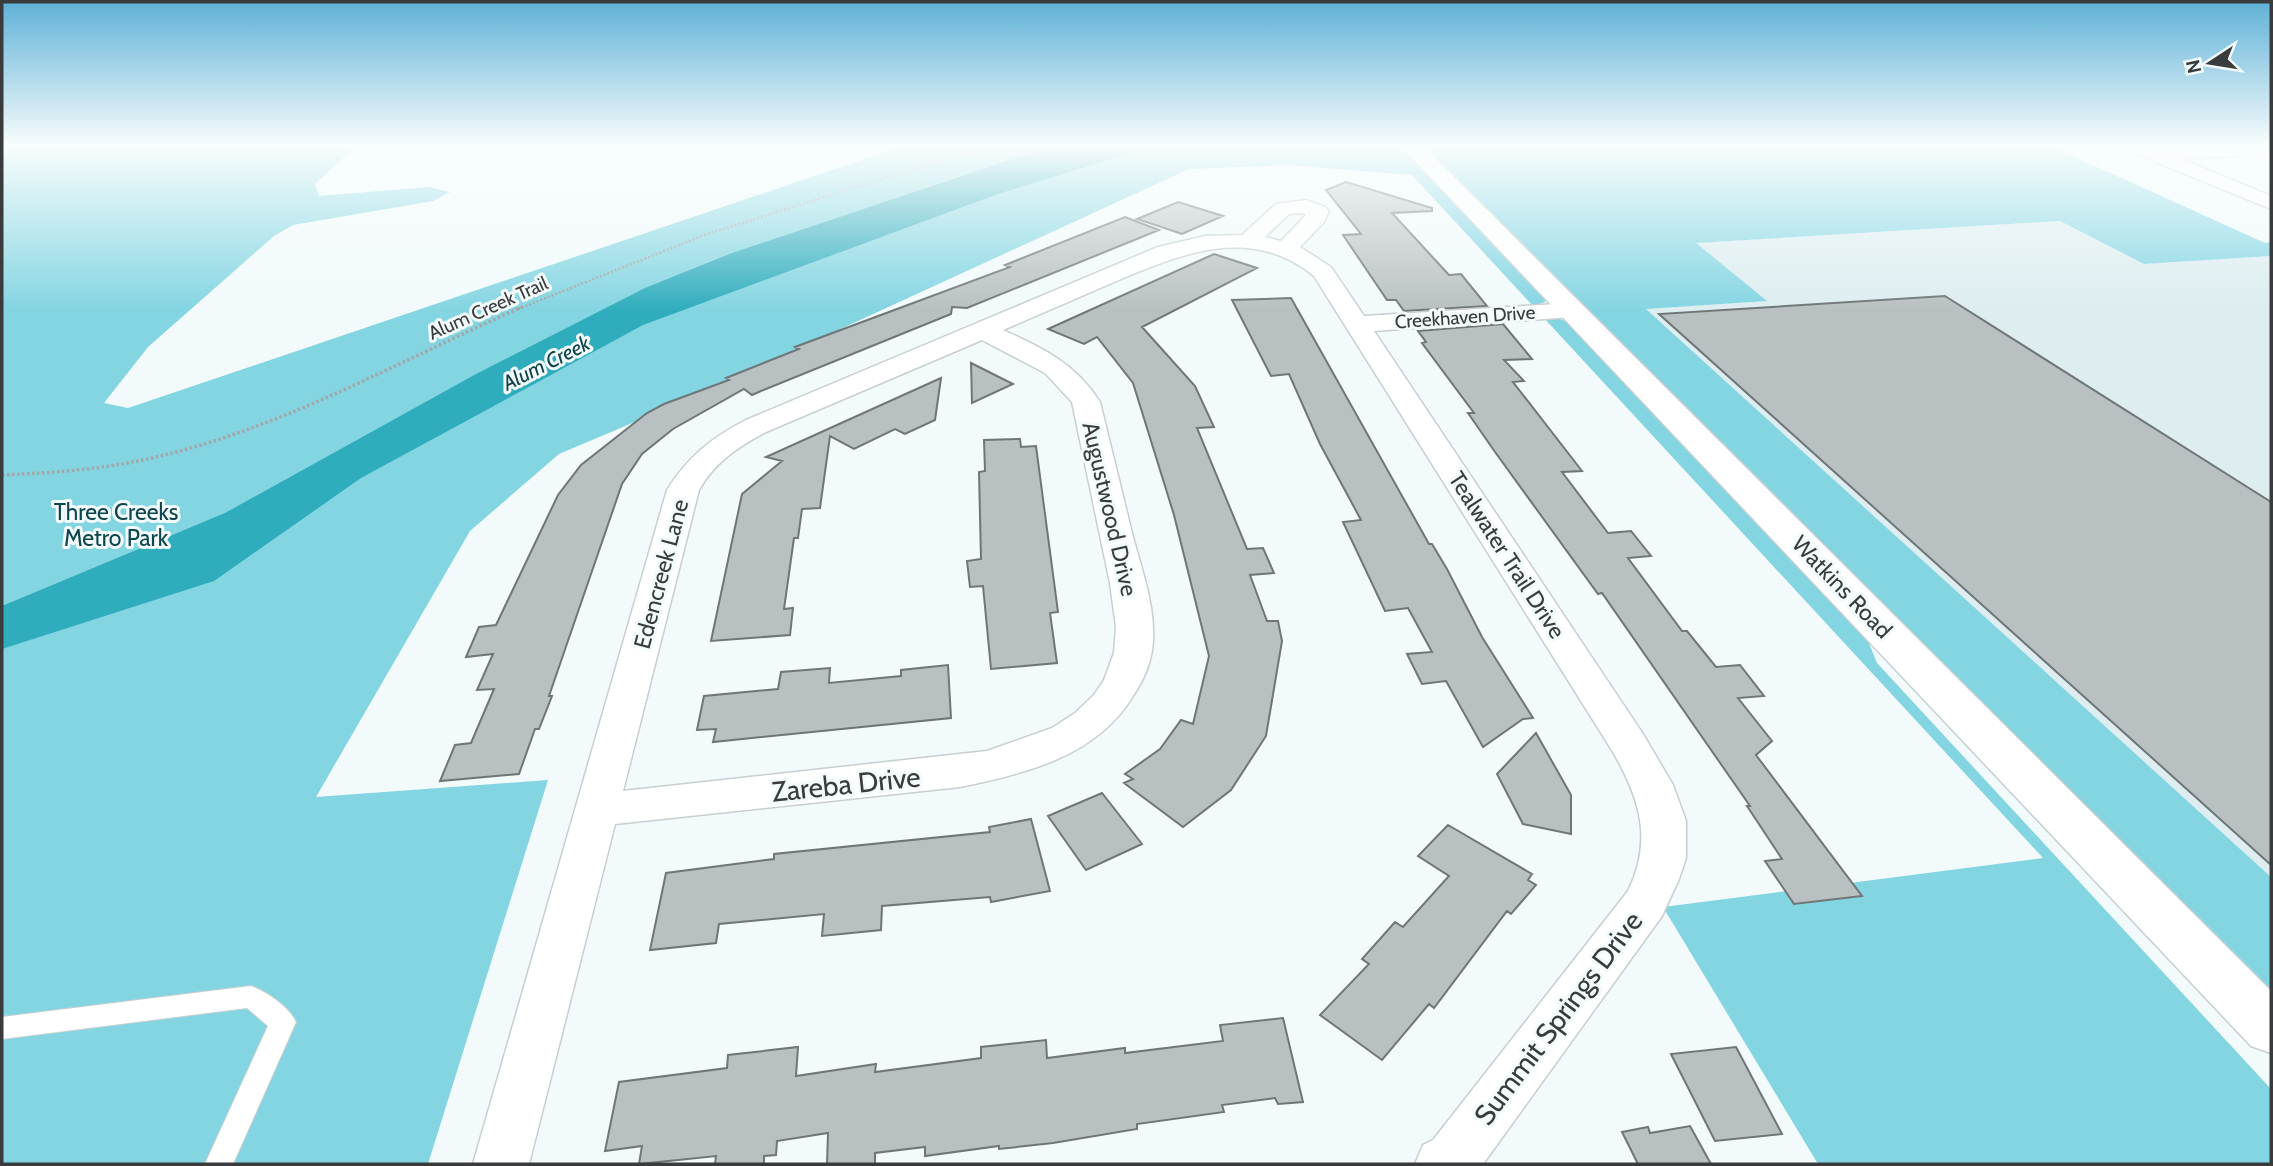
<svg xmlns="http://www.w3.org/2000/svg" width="2273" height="1166" font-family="Cabin,sans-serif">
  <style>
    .built { fill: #ddedf0 }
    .green { fill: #84d5e2 }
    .water { fill: #30adbd }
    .building { fill: #b9c0c1; stroke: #6f7677; stroke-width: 2 }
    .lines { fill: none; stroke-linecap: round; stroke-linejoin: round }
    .lane-casing { stroke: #c8cfd0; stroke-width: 2 }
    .street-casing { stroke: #c8cfd0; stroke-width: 3 }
    .secondary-casing { stroke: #c8cfd0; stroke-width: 3 }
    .path-far1 { stroke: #a2a7a8; stroke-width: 2.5; stroke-dasharray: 2 2; stroke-linecap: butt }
    .path { stroke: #a2a7a8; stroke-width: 3.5; stroke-dasharray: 2.5 2.5; stroke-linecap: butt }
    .lane { fill: #fff; fill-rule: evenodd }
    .street { fill: #fff; fill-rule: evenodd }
    .secondary { fill: #fff; fill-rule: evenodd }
    .labels { text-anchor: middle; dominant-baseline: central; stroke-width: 6; stroke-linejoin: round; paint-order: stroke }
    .far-street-label { font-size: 19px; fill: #393b3c; stroke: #f2fafb }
    .far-water-label { font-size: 21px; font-style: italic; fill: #0d434a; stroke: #f2fafb }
    .street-label { font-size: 23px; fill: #393b3c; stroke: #f2fafb }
    .park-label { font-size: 23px; fill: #0f454c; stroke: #f2fafb }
    .near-street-label { font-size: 28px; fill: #393b3c; stroke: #f2fafb }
  </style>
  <rect width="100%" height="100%" fill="#f2fafb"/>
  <path class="built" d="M2060,221L2144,264L2271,256V877L1646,309L1766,301L1694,243Z"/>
  <path class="green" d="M2,147H355L315,184L319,196L429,187L450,192L433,201L293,225L274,236L148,347L104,403L128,408L900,147H1403L1544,292L1545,302L1533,306L1412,175L1288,165L1189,169L675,405L559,454L470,531L316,797L548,780L428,1164H2Z
    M1421,147H2053L2265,243L2271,242V256L2144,264L2060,221L1696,243L1767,301L1646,309L2271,877V1003Z
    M1543,317L1560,319L1577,326L1858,616L1877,663L2271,1089V1164H1818L1663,907L2043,858Z"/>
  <path class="water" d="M1060,147H1150L998,194L643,325L361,478L214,581L2,649V606L225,513L476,374L645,288L732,253L1019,157Z"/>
  <path class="building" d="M1346,182L1432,208V211L1392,213L1449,275L1461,274L1487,306L1404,311L1396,300H1387L1343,235L1361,234L1326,190Z
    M1178,202L1223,216L1182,234L1137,219Z
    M1125,217L1159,230L967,308L952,307L951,314L761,391L752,395L744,389L673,429L642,454L622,484L549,696H552L539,729H535L519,774L440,781L455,745L471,743L494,689L477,690L493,654L466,657L479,627L496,625L558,495L581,465L647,413L664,404L729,380L726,378L799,349L795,347L1010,267L1005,265Z
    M1214,254L1257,268L1142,327L1195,386L1214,427L1197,428L1247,549L1263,548L1274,573L1250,575L1267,621H1278L1282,641L1266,736L1231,790L1183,827L1124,783L1133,779L1125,774L1160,749L1181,720L1193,724L1209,656L1174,515L1133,383L1097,337L1084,344L1048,329Z
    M1945,296L2271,502V865L1659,314Z
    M1291,298L1429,544H1432L1447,569L1482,637L1533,718L1523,719L1483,747L1446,681L1422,684L1407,654L1432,652L1408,608L1385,611L1343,522L1361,520L1320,444L1289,374L1271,376L1232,300Z
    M1503,324L1532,359L1504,360L1524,381L1513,382L1582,471L1562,472L1608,533L1631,531L1651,556L1628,558L1682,631H1687L1716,667L1740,665L1764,696L1738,698L1772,741L1756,755L1862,896L1794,904L1765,861L1782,859L1747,806H1750L1602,593L1598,594L1495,452L1468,413H1474L1422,343L1426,342L1418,331Z
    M971,363L1013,384L972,403Z
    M941,378L935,420L905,434L895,429L854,449L830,436L820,508L802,509L798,538H794L784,609L793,608L790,635L711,641L742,494L782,461L766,457Z
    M1020,439L1021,447L1036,446L1058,612L1050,613L1057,663L991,669L983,586L970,587L967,561L981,559L979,472L985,471L984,440Z
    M948,665L951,718L713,742L716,729L697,730L704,696L778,689L781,672L830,668L829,683L901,676V670Z
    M1536,733L1571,795V834L1523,824L1497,774Z
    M1102,793L1142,844L1086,870L1048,816Z
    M1031,819L1050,891L991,902L990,897L882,906L881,930L822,936L824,914L719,924L716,943L650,950L666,873L774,859V854L990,832L989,827Z
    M1448,825L1532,874L1528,880L1536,885L1511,914L1507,911L1434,1008L1429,1004L1382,1060L1320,1015L1369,964L1362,959L1395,922L1403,927L1449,876L1418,856Z
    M1283,1018L1303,1102L1278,1104L1275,1098L1222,1105L1224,1112L1137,1124V1129L1053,1143L999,1149V1146L925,1156V1147L875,1153V1164H827L828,1133L777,1141L776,1155L764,1156V1164H715L716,1156L639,1164L642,1146L605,1151L619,1082L727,1068L728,1055L798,1047L796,1076L876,1064L875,1072L981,1058V1047L1046,1040L1047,1058L1125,1048V1053L1223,1041L1220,1025Z
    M1736,1047L1782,1134L1715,1141L1671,1054Z
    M1690,1126L1711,1164H1638L1622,1132L1648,1127L1650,1133Z"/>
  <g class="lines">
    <defs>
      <path id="lane" d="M251,986C267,992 289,1007 296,1022L233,1164H205L268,1026L247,1008L2,1039V1017Z"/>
      <path id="street" d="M2127,147H2246V154L2239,156L2179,158L2271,196V209L2129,151Z
        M1306,200L1325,207L1329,211L1324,222L1300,247L1331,267L1364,316L1572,303L1581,305L1584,310L1581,315L1572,317L1374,331L1643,734L1673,785L1686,821V858L1679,879L1662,916L1483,1164H1415L1423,1145L1433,1140L1628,891C1653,840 1640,799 1613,752L1314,276C1248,222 1176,256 1107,285C1073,300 1038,315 1003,330C1043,348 1076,364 1100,402C1111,447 1122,492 1133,537C1142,570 1155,606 1153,641C1152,661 1144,680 1133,696C1096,757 1026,773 960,787L615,824L529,1164H473L667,490C688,457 711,438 746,420L1158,247L1205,236L1242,235L1276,204ZM1303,213L1306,215L1281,241L1265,237L1289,214ZM982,340L1045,373L1072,402L1110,583L1116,627L1114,653L1104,680L1094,695L1075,713L1052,728L987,751L623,791L699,490C715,462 738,447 766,432Z"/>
      <path id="secondary" d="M1402,147H1424L2271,991V1053L2251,1046Z"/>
    </defs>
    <use href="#lane" class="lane-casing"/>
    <use href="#street" class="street-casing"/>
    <use href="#secondary" class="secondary-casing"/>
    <path class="path-far1" d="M518,309L707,234L984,147"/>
    <path class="path" d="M2,475C54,473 106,469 156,457C285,427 401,360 522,307"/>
    <use href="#lane" class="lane"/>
    <use href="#street" class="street"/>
    <use href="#secondary" class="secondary"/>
  </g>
  <linearGradient id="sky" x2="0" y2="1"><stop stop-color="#5eb1d7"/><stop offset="0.47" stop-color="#f9fdfd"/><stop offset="1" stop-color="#f9fdfd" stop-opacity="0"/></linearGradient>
  <rect width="2273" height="310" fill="url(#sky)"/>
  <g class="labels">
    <g class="far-street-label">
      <text transform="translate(488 308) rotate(-24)">Alum Creek Trail</text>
      <text transform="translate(1465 317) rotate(-4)">Creekhaven Drive</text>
    </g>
    <g class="far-water-label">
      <text transform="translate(546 363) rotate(-27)">Alum Creek</text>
    </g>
    <g class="street-label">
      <text transform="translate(1110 509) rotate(77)">Augustwood Drive</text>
      <text transform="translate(1507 555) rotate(57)">Tealwater Trail Drive</text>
      <text transform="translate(661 574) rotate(-75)">Edencreek Lane</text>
      <text transform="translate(1842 587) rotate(46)">Watkins Road</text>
    </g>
    <g class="park-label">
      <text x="116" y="512">Three Creeks<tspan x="116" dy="26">Metro Park</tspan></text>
    </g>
    <g class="near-street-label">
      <text transform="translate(846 784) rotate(-6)">Zareba Drive</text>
      <text transform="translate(1558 1018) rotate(-53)">Summit Springs Drive</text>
    </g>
  </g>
  <rect width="2273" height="1166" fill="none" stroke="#393b3c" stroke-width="7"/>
  <g transform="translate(2210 63) rotate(258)" stroke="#f2fafb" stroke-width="5" paint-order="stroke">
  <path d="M0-5L12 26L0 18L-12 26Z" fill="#393b3c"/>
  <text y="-10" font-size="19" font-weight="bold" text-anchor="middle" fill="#393b3c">N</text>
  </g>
</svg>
